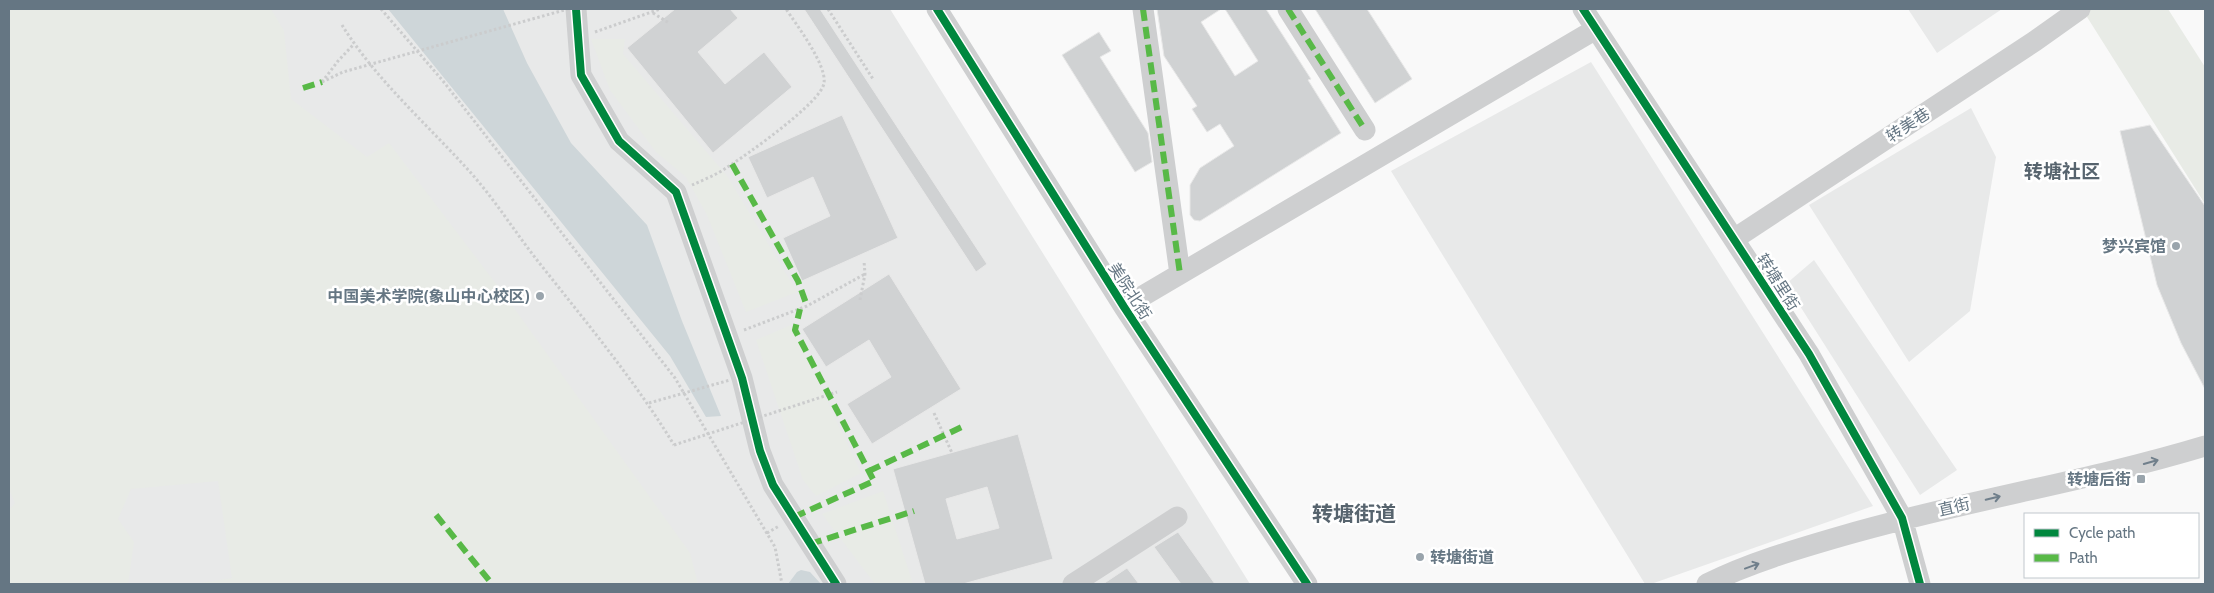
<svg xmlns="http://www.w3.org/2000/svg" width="2214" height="593" font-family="Cabin,'Noto Sans SC',sans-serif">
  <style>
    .built { fill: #e8e9e9 }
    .green { fill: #e8ebe6 }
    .water { fill: #ced6d9 }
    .building { fill: #d0d2d3; stroke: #e8e8e8; fill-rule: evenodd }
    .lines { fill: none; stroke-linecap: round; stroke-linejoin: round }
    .path { stroke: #cbcccd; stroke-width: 3; stroke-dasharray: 2.5 2.5; stroke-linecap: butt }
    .minor { stroke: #cecfd0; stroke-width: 21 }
    .path-bridge { stroke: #cbcccd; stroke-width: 3; stroke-dasharray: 2.5 2.5; stroke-linecap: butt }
    .quiet { stroke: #58b947; stroke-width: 6; stroke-dasharray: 12 6; stroke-linecap: butt }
    .cycleway-casing { stroke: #fff; stroke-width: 11 }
    .cycleway { stroke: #00873e; stroke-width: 8 }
    .oneway { stroke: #707f8b }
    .poi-dot { fill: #99a4ac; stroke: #fff; stroke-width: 2 }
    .labels { text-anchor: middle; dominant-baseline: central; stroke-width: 5; stroke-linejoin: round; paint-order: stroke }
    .street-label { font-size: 16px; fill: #657683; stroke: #fff }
    .poi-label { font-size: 16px; font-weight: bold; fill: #657683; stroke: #fff; text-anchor: end }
    .quarter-label { font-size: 19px; font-weight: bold; fill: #57646e; stroke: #fff }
    .district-label { font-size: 21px; font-weight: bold; fill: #57646e; stroke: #fff }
  </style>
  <rect width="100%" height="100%" fill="#f9f9f9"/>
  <path class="built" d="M9,9H890L1250,584H9Z
    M1908,9H2002L1937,53Z
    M1591,62L1873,506L1651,584H1645L1391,171Z
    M1971,108L1996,157L1970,311L1909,362L1809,205Z
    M1814,260L1957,470L1920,495L1786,284Z"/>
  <path class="green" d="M9,9H271L284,31L291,99L367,157L389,143L506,297L690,553L698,584H194L232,578L218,481L131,489L118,519L134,542L128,584H9V510L15,503L9,489Z
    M2082,9H2168L2205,67V204Z
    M591,39H625L623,54L727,176L797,292L746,312L707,215L686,177L656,152L610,90Z
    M791,325L861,473L816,496L803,480L756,340Z
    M883,491L913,584H875L822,514Z"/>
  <path class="water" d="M388,9H503L527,63L571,143L647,225L682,321L721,416L706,417L670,356Z
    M801,570L810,572L821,584H788L797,572Z"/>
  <path class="building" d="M675,9H730L738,18L698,52L725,84L764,52L792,87L713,153L627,48Z
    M804,9H820L987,264L976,272Z
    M1157,9H1221L1201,22L1235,76L1258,61L1225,9H1266L1311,79L1308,80L1341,133L1200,221L1194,220L1190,215V185L1200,168L1234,146L1220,124L1207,132L1192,109L1197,106L1164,56Z
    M1315,9H1367L1412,79L1375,103Z
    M1099,32L1111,51L1100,57L1148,133L1152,162L1135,172L1062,55Z
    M842,115L898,238L802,281L783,238L830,216L813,177L767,198L748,157Z
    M2150,125L2205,206V389L2181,343L2157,285L2120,131Z
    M889,274L961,389L872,444L847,404L891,377L869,340L826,367L802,329Z
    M1018,434L1053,559L963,584H925L893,469ZM987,487L999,528L957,539L946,499Z
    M1178,532L1215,584H1181L1154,547Z
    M1127,568L1139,584H1103Z"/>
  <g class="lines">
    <path class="path" d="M381,9L443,81L675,378L775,547L782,584
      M828,9L873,79
      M653,13L669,23
      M342,25C376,80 428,125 471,173C495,200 515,232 537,260C585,321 634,379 674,445
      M595,32L660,9
      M322,82L338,61L354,44
      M692,185C703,180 716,175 726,168C745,156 822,102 824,83C827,65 796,24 786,9
      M860,300L865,274L864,261
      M744,330L807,306L865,274
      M934,413L952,453
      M767,533L779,526"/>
    <path class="minor" d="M576,9L581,75L619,141L676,192L742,378L760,451L773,485L836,584
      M937,9L1124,307L1307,584
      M1143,9L1180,274
      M1288,9L1365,130
      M1583,9L1809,354L1902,518L1920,584
      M1734,239L2035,41L2080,9
      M1124,307L1596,29
      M1073,584L1177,517
      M1707,584C1749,563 1797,549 1842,536C1962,501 2086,482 2205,446"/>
    <path class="path-bridge" d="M322,82L343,72L568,9
      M649,403L730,380
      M674,445L837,392"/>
    <path class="quiet" d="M1143,9L1180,274
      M1288,9L1365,130
      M303,88L322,82
      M732,164L798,281L807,306
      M869,471L966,425
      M436,515L492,584
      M794,517L874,481L795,330L800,309
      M810,544L914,511"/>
    <defs>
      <path id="cycleway" d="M576,9L581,75L619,141L676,192L742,378L760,451L773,485L836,584
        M937,9L1124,307L1307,584
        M1583,9L1809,354L1902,518L1920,584"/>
    </defs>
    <use href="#cycleway" class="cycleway-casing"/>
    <use href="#cycleway" class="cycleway"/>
  </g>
  <defs><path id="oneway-shaft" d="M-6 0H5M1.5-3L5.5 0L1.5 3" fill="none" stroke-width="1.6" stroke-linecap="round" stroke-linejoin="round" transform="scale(1.25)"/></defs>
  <g class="oneway">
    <use href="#oneway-shaft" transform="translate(2151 462) rotate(-16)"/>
    <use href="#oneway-shaft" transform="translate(1993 498) rotate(-13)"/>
    <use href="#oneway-shaft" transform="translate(1752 566) rotate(-20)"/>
  </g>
  <g class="poi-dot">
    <circle cx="2176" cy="246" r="5"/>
    <circle cx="540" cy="296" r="5"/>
    <rect x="2136" y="474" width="10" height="10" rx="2.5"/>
    <circle cx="1420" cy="557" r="5"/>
  </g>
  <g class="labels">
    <g class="street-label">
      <text transform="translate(1908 125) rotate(-33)">转美巷</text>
      <text transform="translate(1778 282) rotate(57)">转塘里街</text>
      <text transform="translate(1130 291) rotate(57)">美院北街</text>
      <text transform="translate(1954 507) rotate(-13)">直街</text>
    </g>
    <g class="poi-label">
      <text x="2166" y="246">梦兴宾馆</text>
      <text x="530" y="296">中国美术学院(象山中心校区)</text>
      <text x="2131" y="479">转塘后街</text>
      <text x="1430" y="557" text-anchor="start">转塘街道</text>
    </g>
    <g class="quarter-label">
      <text x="2062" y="171">转塘社区</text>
    </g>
    <g class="district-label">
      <text x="1354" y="513">转塘街道</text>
    </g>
  </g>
  <rect width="2214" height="593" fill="none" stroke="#657683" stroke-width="20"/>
  <rect x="2024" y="513" width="175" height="65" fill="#ffffff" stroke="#c1c8cd"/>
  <rect x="2034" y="529" width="25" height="8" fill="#00873e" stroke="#c1c8cd"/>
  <text x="2069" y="538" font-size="15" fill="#657683">Cycle path</text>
  <rect x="2034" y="554" width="25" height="8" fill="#58b947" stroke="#c1c8cd"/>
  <text x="2069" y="563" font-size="15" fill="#657683">Path</text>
</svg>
